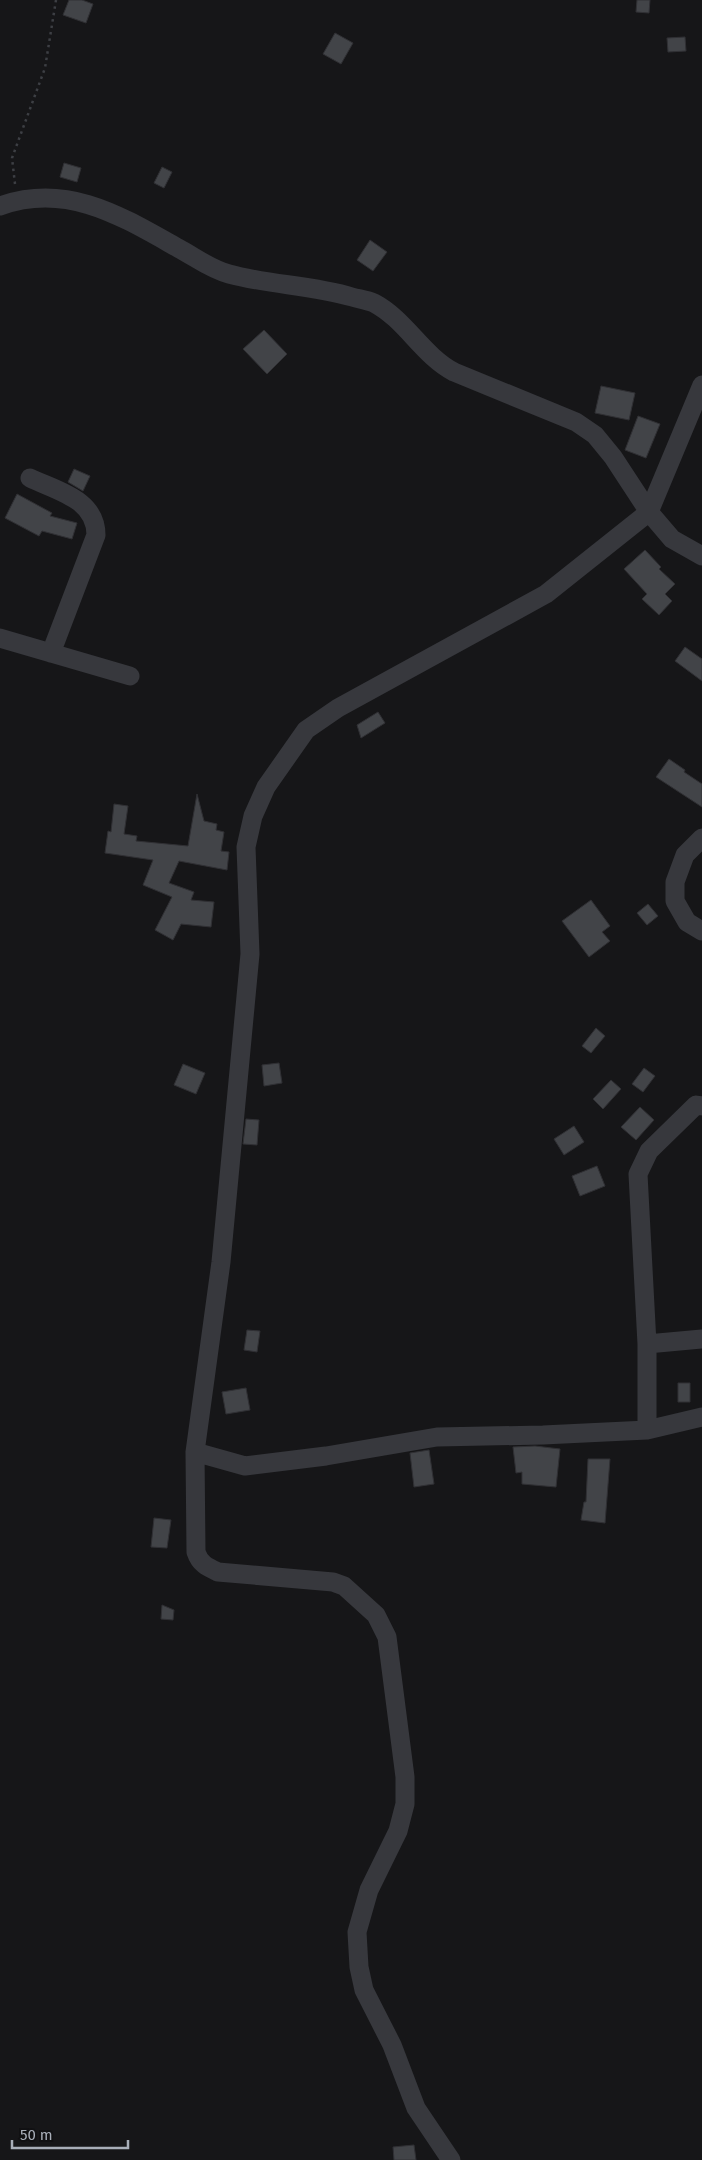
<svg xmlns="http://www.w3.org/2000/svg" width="702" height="2160" font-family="'Fira Sans',sans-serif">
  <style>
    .building { fill: #424448; stroke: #303034 }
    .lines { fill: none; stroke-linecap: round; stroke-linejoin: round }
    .path { stroke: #3d3f44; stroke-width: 2.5; stroke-dasharray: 2.5 4; stroke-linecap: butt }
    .minor { stroke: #37383d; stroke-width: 19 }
  </style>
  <rect width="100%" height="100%" fill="#161618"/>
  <path class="building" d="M69,0H82L93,4L86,23L63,15Z
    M637,0H650L649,13L636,12Z
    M335,33L353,43L341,64L323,54Z
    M685,37L686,51L668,52L667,38Z
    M64,163L81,168L77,182L60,177Z
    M162,167L172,172L164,188L154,183Z
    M370,240L387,252L373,271L357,260Z
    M264,330L287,354L267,374L243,349Z
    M601,386L635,393L629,420L595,413Z
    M638,416L660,424L646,458L625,450Z
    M74,469L90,476L83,491L68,482Z
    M17,494L52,513L50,516L77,523L72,539L42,531L39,536L5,518Z
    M645,550L661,567L659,569L675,584L665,594L672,601L659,615L642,599L647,594L624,569Z
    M685,647L702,659V681L675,661Z
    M378,712L385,723L361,738L357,725Z
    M669,759L685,770L684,772L702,784V807L656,777Z
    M197,794L204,821L217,824L216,830L224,832L221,851L229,852L227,870L179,861L169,883L194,892L191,900L214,902L211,927L181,924L173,940L155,930L172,897L143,885L153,860L105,853L108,831L111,832L114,804L128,806L124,834L137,836L136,841L188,846Z
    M591,900L610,926L602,932L610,941L589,957L562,921Z
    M648,904L658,916L647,925L637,913Z
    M596,1028L605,1036L591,1053L582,1046Z
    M279,1063L282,1083L264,1086L262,1065Z
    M183,1064L205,1073L196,1094L174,1085Z
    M644,1068L655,1076L643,1092L632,1084Z
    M611,1080L621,1089L603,1109L593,1099Z
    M640,1107L654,1120L636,1140L621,1127Z
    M246,1119L259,1120L257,1145L243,1144Z
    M574,1126L584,1142L564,1155L554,1139Z
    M597,1166L605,1186L580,1196L572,1176Z
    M247,1330L260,1331L257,1352L244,1350Z
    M678,1383H690V1402H678Z
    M246,1388L250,1410L226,1414L222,1392Z
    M535,1446L560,1449L556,1487L522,1484V1472L516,1473L513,1447Z
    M429,1450L434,1484L414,1487L410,1453Z
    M588,1459H610L605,1523L581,1520L584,1502H586Z
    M154,1518L171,1520L167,1548L151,1547Z
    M162,1605L174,1610L173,1620L161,1619Z
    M414,2145L416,2160H394L393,2147Z"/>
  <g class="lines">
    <path class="path" d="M15,184L12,158L45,68L56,0"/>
    <path class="minor" d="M0,206C67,182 121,216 178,248C195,257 210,269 229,274C269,285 312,285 352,297C359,299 367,300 374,303C406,320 422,355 454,372L576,422L595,435L613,457L649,512L672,539L702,556
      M30,478C57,491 96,499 96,535L51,653
      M0,638L130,676
      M702,838L685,855L675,882V901L687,922L702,931
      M647,1344L702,1339
      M647,1430V1344L638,1174L649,1151L696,1105L702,1106
      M195,1452L245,1466L326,1456L437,1437L543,1435L647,1430L702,1417
      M451,2160L416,2108L392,2045L364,1990L359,1967L357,1932L369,1890L398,1831L405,1804V1777L387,1637L376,1615L344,1586L333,1582L218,1572C207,1567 200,1564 196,1552L195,1452L221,1262L250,954L246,847L253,816L266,787L306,730L338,708L546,594L649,512L702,385"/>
  </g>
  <path d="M12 2140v8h116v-8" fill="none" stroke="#a8aeb8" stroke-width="2.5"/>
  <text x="20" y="2140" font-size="15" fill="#a8aeb8" stroke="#111113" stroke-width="4" paint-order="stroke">50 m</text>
</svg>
